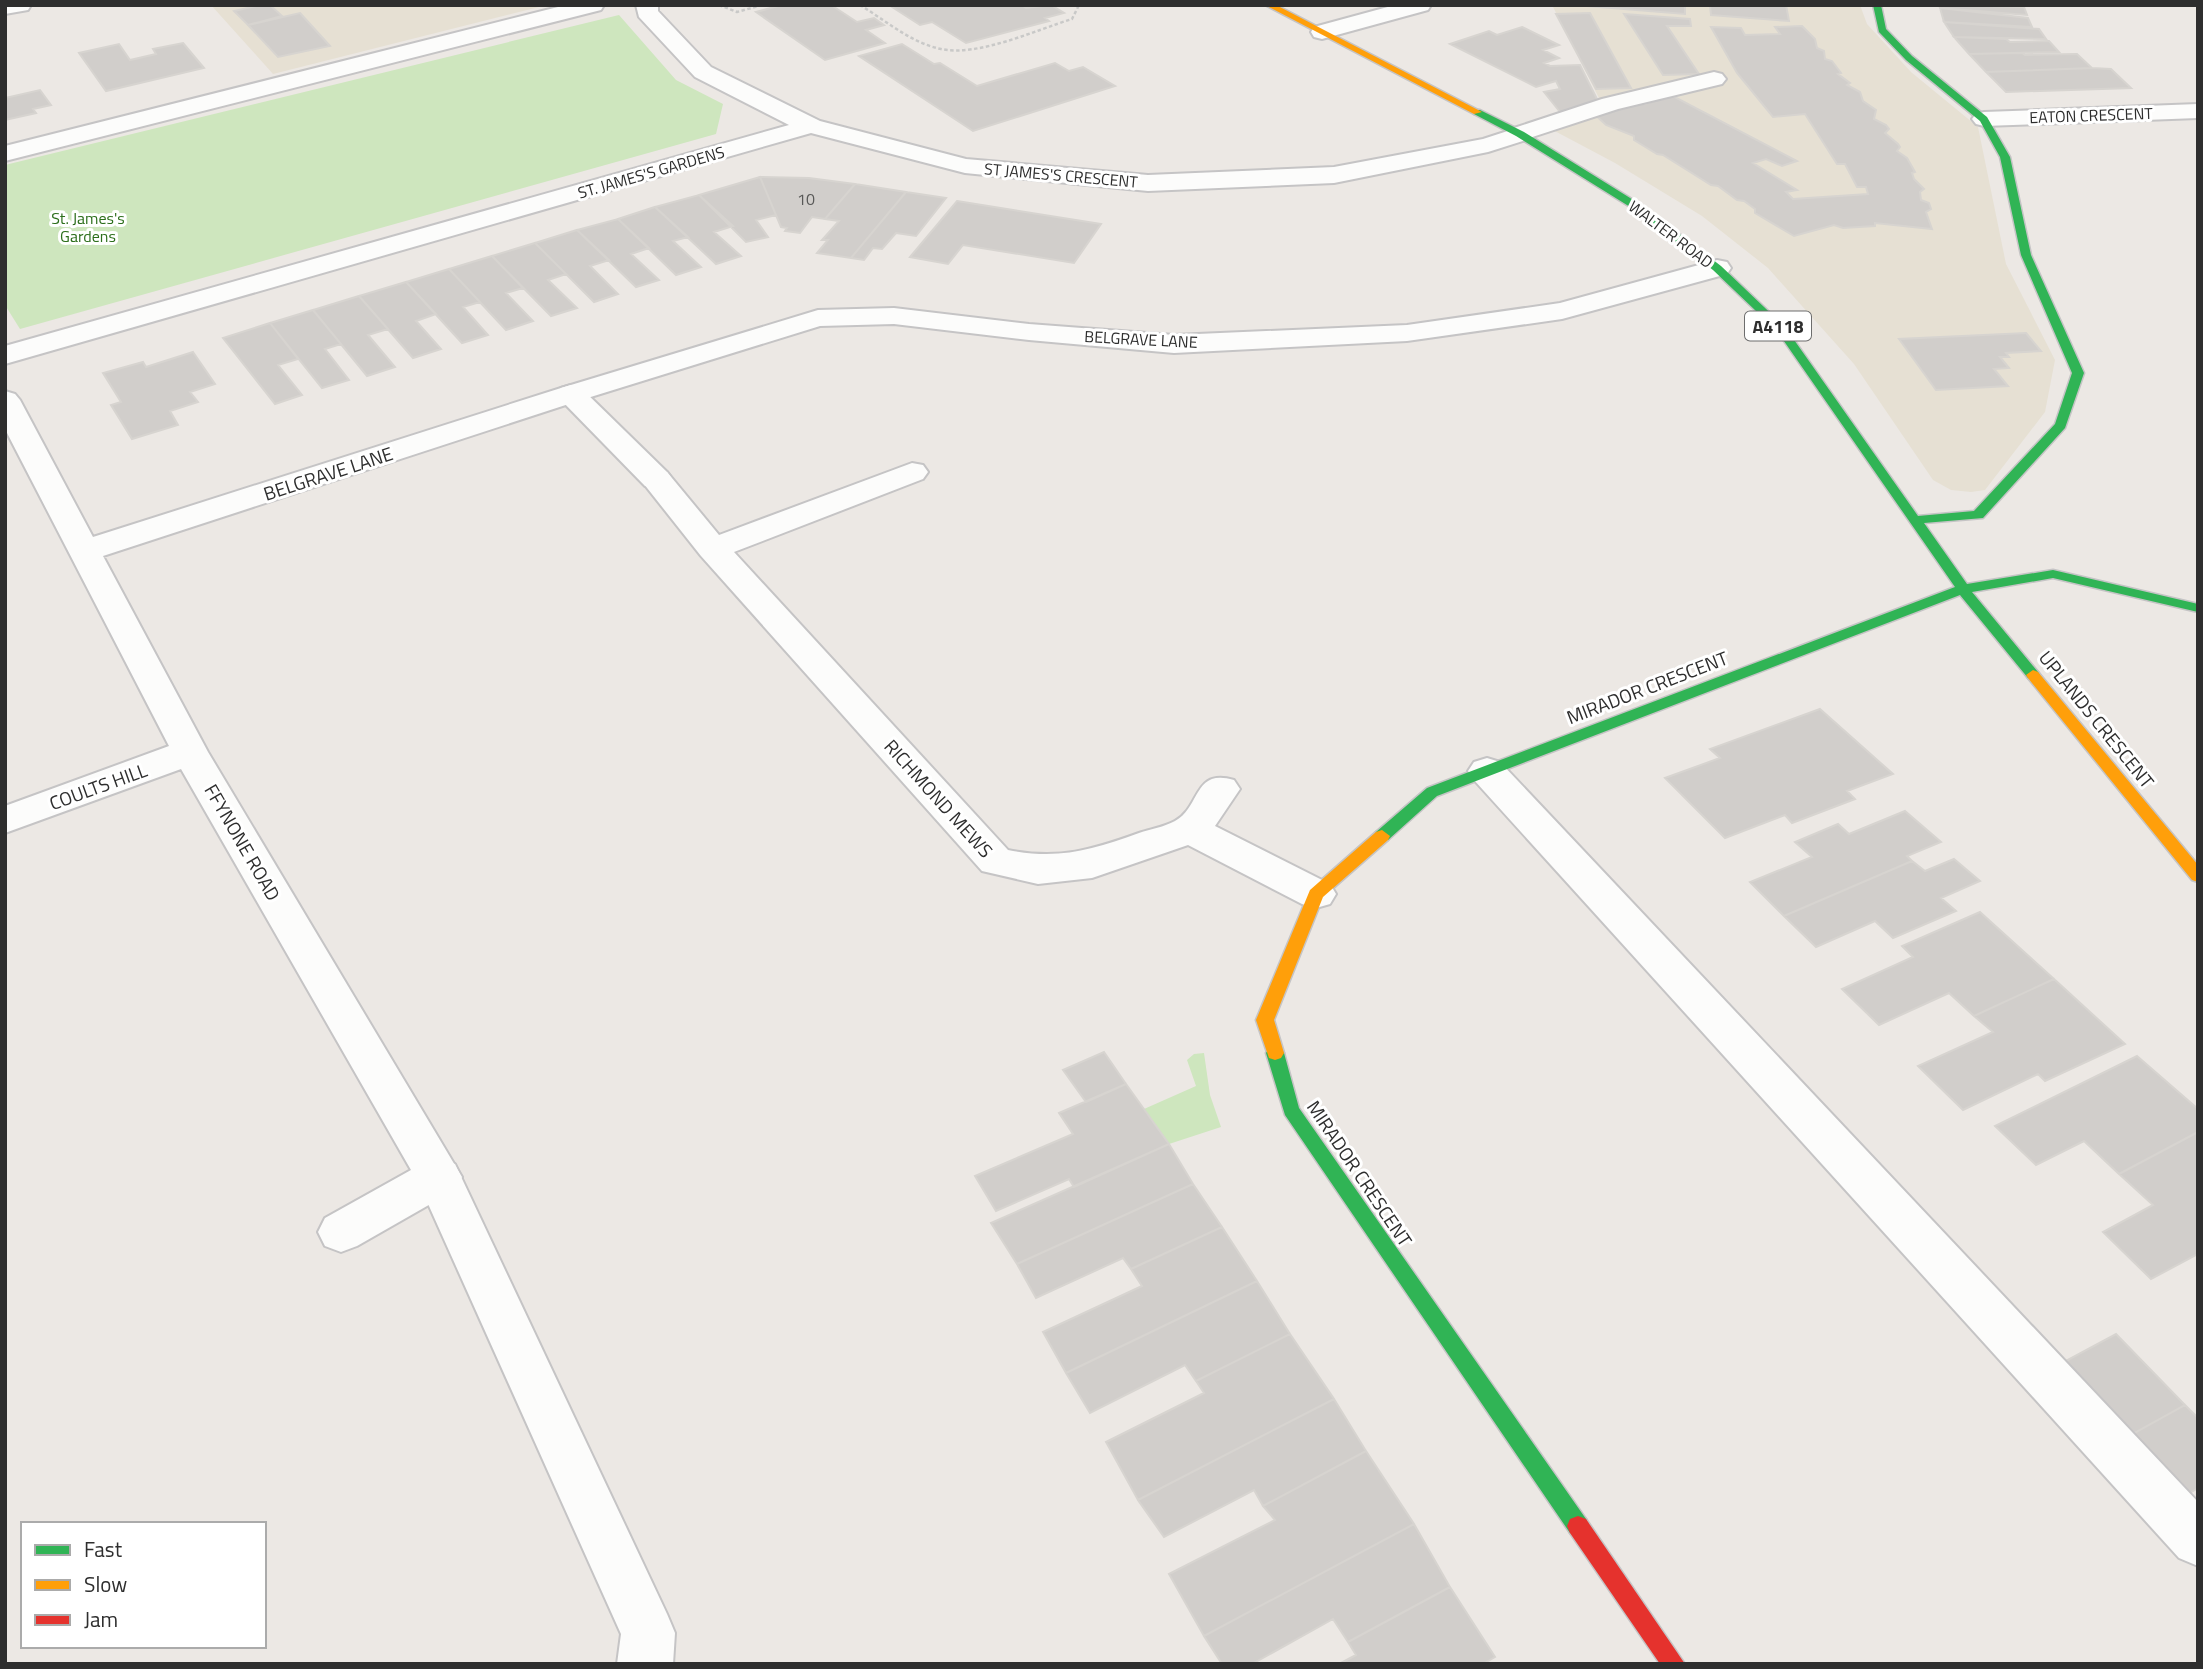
<svg xmlns="http://www.w3.org/2000/svg" width="2203" height="1669" font-family="'Titillium Web',sans-serif">
  <style>
    .education { fill: #e6e0d3 }
    .green { fill: #cee6be }
    .building { fill: #d1cecb; stroke: #d7d4d0; stroke-width: 2 }
    .lines { fill: none; stroke-linecap: round; stroke-linejoin: round }
    .lane-casing { stroke: #c5c4c5; stroke-width: 4 }
    .street-casing { stroke: #c5c4c5; stroke-width: 4 }
    .fast-casing { stroke: #c5c4c5; stroke-width: 3 }
    .slow-casing { stroke: #c5c4c5; stroke-width: 3 }
    .jam-casing { stroke: #c5c4c5; stroke-width: 3 }
    .path { stroke: #c9c9c8; stroke-width: 2.5; stroke-dasharray: 3.5 2.5; stroke-linecap: butt }
    .lane { fill: #fcfcfb; fill-rule: evenodd }
    .street { fill: #fcfcfb; fill-rule: evenodd }
    .fast { fill: #30b455; fill-rule: evenodd }
    .slow { fill: #ff9f0a; fill-rule: evenodd }
    .jam { fill: #e5322d; fill-rule: evenodd }
    .labels { text-anchor: middle; dominant-baseline: central; stroke-width: 6; stroke-linejoin: round; paint-order: stroke }
    .far-street-label { font-size: 16px; fill: #2e2e2e; stroke: #fff }
    .number-label { font-size: 16px; fill: #585857 }
    .far-park-label { font-size: 16px; fill: #2c6e1b; stroke: #fff }
    .shield { fill: #fff; stroke: #6d6d6d; stroke-width: 2 }
    .shield-label { font-size: 18px; font-weight: bold; fill: #2e2e2e }
    .street-label { font-size: 19px; fill: #2e2e2e; stroke: #fff }
  </style>
  <rect width="100%" height="100%" fill="#ece8e4"/>
  <path class="education" d="M211,5H547L273,74Z
    M1552,5H1860L1867,24L1911,72L1978,127L2006,264L2055,360L2045,412L1985,490L1971,492L1951,490L1933,480L1854,364L1768,268L1702,216L1615,163L1534,120L1602,104Z"/>
  <path class="green" d="M619,15L676,80L723,104L716,134L20,329L5,305V165Z
    M1204,1053L1210,1095L1221,1127L1169,1144L1144,1109L1196,1086L1187,1060L1194,1054Z"/>
  <path class="building" d="M260,5H270L282,16L248,25L234,11Z
    M782,5H831L857,22L874,18L884,25L866,30L885,43L825,60L756,12Z
    M889,5H1022L1026,8L1051,5L1064,13L1045,18L1049,21L966,43L932,22L920,25Z
    M1574,5H1685V14Z
    M1710,5H1786L1789,21L1711,15Z
    M1939,5L2024,7L2027,15L1940,8Z
    M1940,8L2028,18L2032,27L1944,22Z
    M300,13L330,46L278,57L248,25Z
    M1590,13L1631,88L1596,89L1556,14Z
    M1624,14L1690,19L1691,26H1667L1699,74L1663,75Z
    M1944,22L2039,29L2046,39L1954,37Z
    M1802,26L1815,39L1817,48L1824,51L1825,59L1832,61L1841,73L1838,74L1850,83L1847,85L1860,92L1863,101L1876,110L1874,119L1886,125L1889,129L1885,133L1898,144L1900,147L1897,151L1907,158L1915,172L1912,173L1914,179L1924,189L1920,192L1921,200L1929,203L1931,209L1926,212L1932,229L1875,223V226L1843,228L1834,225L1794,236L1755,213V209L1744,201L1737,200L1718,186L1711,185L1663,155L1657,154L1634,140V136L1606,125L1593,113L1638,100L1645,104L1671,95L1797,161L1782,166L1766,159L1753,163L1797,190L1786,192L1793,199L1868,194L1866,187H1857L1845,164H1837L1805,114L1773,117L1737,73L1711,27L1741,28L1745,35L1780,34L1775,27Z
    M1522,27L1559,45L1543,50L1559,58L1544,63L1550,66L1580,65L1599,103L1560,112L1544,92L1560,89L1556,81L1536,87L1450,44L1489,31L1497,35Z
    M1954,37L2006,39L2010,42L2049,41L2059,52L1969,54Z
    M183,43L204,68L106,91L79,53L119,44L130,60L156,54L153,49Z
    M902,44L934,64L940,63L977,86L1055,63L1069,71L1083,67L1115,86L973,131L859,56Z
    M2022,53L2025,55L2077,54L2092,68L1986,72L1969,54Z
    M2092,68L2111,69L2131,88L2006,92L1986,72Z
    M40,90L51,105L33,109L36,113L5,120V98Z
    M760,177L809,178L855,184L825,219L812,217L800,233L785,231L787,228L781,227Z
    M760,177L776,215L756,220L768,237L746,242L699,195Z
    M855,184L906,192L851,258L817,253L828,240H822L839,221L825,219Z
    M906,192L946,198L916,236L896,233L882,249L873,248L864,260L851,258Z
    M699,195L733,226L714,232L741,256L716,264L655,207Z
    M957,201L1101,224L1074,263L963,245L948,264L910,257Z
    M655,207L688,237L673,241L701,267L676,275L618,219Z
    M618,219L649,248L631,254L659,280L636,287L577,230Z
    M577,230L609,260L590,266L618,294L594,302L535,243Z
    M535,243L566,274L548,280L577,308L551,316L492,256Z
    M492,256L523,288L506,293L533,321L506,330L449,269Z
    M449,269L480,302L463,307L488,335L462,343L406,282Z
    M406,282L436,314L416,321L441,349L413,358L359,296Z
    M359,296L388,329L368,335L395,367L367,376L313,310Z
    M313,310L341,344L325,349L349,380L322,388L270,323Z
    M270,323L298,359L278,365L302,395L275,404L223,338Z
    M2026,333L2041,351L2006,353L2009,357H2000L2009,368L1994,369L2008,386L1936,390L1899,339Z
    M193,352L215,384L190,392L198,402L170,411L178,425L132,439L111,405L121,402L103,373L143,362L146,367Z
    M1820,709L1893,774L1847,791L1855,799L1792,823L1785,815L1725,838L1665,778L1720,758L1710,749Z
    M1905,811L1941,842L1907,856L1912,861L1784,916L1750,882L1812,857L1795,842L1838,824L1849,834Z
    M1954,859L1980,881L1941,898L1956,911L1893,938L1875,921L1816,947L1784,916L1912,861L1925,871Z
    M1980,912L2054,979L1974,1016L1949,993L1879,1025L1842,989L1913,957L1902,946Z
    M2054,979L2125,1044L2045,1081L2038,1074L1963,1110L1918,1066L1993,1032L1974,1016Z
    M1104,1052L1126,1084L1086,1102L1063,1070Z
    M2137,1056L2198,1109V1132L2119,1174L2084,1141L2036,1165L1995,1126Z
    M1126,1084L1169,1144L1074,1187L1069,1179L996,1211L975,1176L1073,1134L1059,1113Z
    M2198,1132V1254L2151,1279L2103,1232L2153,1205L2119,1174Z
    M1169,1144L1193,1184L1017,1264L991,1223Z
    M1193,1184L1222,1227L1131,1269L1123,1258L1036,1298L1017,1264Z
    M1222,1227L1257,1281L1066,1373L1043,1332L1142,1286L1131,1269Z
    M1257,1281L1290,1334L1196,1381L1185,1365L1090,1413L1066,1373Z
    M1290,1334L1334,1399L1138,1500L1106,1442L1204,1393L1196,1381Z
    M2116,1334L2185,1405L2129,1436L2062,1363Z
    M1334,1399L1366,1451L1263,1506L1254,1490L1164,1537L1138,1500Z
    M2185,1405L2198,1418V1488L2185,1496L2129,1436Z
    M1366,1451L1414,1524L1204,1636L1169,1574L1275,1520L1263,1506Z
    M1414,1524L1450,1587L1348,1642L1333,1619L1252,1664H1222L1204,1636Z
    M1450,1587L1495,1657L1483,1664H1339L1356,1655L1348,1642Z"/>
  <g class="lines">
    <defs>
      <path id="lane" d="M1395,5H1431L1428,10L1322,39L1314,37L1311,32L1314,27Z
        M1714,72L1722,74L1726,79L1722,84L1618,109L1520,141L1511,139L1508,134L1511,129L1602,99Z
        M571,385L581,388L667,472L672,479L667,486L656,488L645,486L561,400L556,394L561,388Z
        M1487,758L1500,762L2198,1502V1566L2179,1558L1474,780L1468,771L1474,762Z
        M439,1158L455,1164L667,1614L675,1633L673,1664H617L621,1634L416,1177L423,1164Z"/>
      <path id="street" d="M5,5H31L28,10L5,14Z
        M566,5H604L601,10L5,161V146Z
        M636,5H658V11L711,67L820,121L966,159L1148,175L1334,167L1483,139L1520,127L1529,129L1532,134L1529,139L1488,152L1334,183L1148,191L965,173L811,133L5,364V346L789,125L695,77L639,17Z
        M2198,104V118L1984,126L1976,124L1972,119L1976,114L1984,112Z
        M1717,260L1727,262L1731,268L1727,274L1562,319L1407,341L1174,353L1029,340L894,324L820,326L581,400L103,556L208,752L462,1177L455,1190L357,1246L341,1252L325,1246L318,1232L325,1218L411,1170L181,769L5,833V806L169,746L5,429V391L15,394L20,400L93,537L561,388L818,310L894,308L1029,324L1174,335L1407,325L1560,303Z
        M912,463L923,465L928,472L923,479L734,552L1008,850C1059,860 1092,850 1139,833C1151,829 1164,827 1175,821C1201,807 1193,768 1234,780L1240,789L1215,826L1330,884L1336,894L1330,904L1316,908L1302,904L1188,845L1092,878L1038,884L982,871L701,556L640,479L645,472L656,470L667,472L719,535Z"/>
      <path id="fast" d="M1873,5H1881L1886,29L1912,56L1987,117L2010,157L2031,255L2084,373L2065,428L1983,518L1924,523L1967,584L2053,570L2198,604V612L2053,578L1972,592L2038,672L2040,675L2033,680L2028,678L1960,595L1437,796L1388,840H1376L1374,836L1376,832L1427,788L1955,587L1777,331L1713,270L1635,210L1516,136L1474,114V110H1480L1524,132L1643,206L1721,266L1785,327L1918,516L1974,511L2055,424L2072,373L2021,255L2000,157L1980,121L1906,60L1879,32Z
        M1275,1046L1281,1048L1284,1053L1299,1108L1586,1519L1589,1526L1586,1533L1578,1536L1570,1533L1285,1115L1266,1053L1269,1048Z"/>
      <path id="slow" d="M1265,5H1276L1482,112L1474,114Z
        M2033,670L2038,672L2198,865V882L2192,880L2028,678L2026,675Z
        M1382,830L1390,836L1388,840L1323,897L1274,1020L1284,1053L1281,1058L1275,1060L1269,1058L1256,1020L1310,890L1376,832Z"/>
      <path id="jam" d="M1578,1516L1586,1519L1685,1664H1660L1570,1533L1567,1526L1570,1519Z"/>
    </defs>
    <use href="#lane" class="lane-casing"/>
    <use href="#street" class="street-casing"/>
    <use href="#fast" class="fast-casing"/>
    <use href="#slow" class="slow-casing"/>
    <use href="#jam" class="jam-casing"/>
    <path class="path" d="M719,5L737,12L762,5
      M860,5C885,20 911,43 941,49C978,57 1036,30 1072,19L1079,5"/>
    <use href="#lane" class="lane"/>
    <use href="#street" class="street"/>
    <use href="#fast" class="fast"/>
    <use href="#slow" class="slow"/>
    <use href="#jam" class="jam"/>
  </g>
  <g class="labels">
    <g class="far-street-label">
      <text transform="translate(2091 115) rotate(-2)">EATON CRESCENT</text>
      <text transform="translate(651 172) rotate(-16)">ST. JAMES'S GARDENS</text>
      <text transform="translate(1061 175) rotate(5)">ST JAMES'S CRESCENT</text>
      <text transform="translate(1671 234) rotate(37)">WALTER ROAD</text>
      <text transform="translate(1141 339) rotate(3)">BELGRAVE LANE</text>
    </g>
    <g class="number-label">
      <text x="806" y="199">10</text>
    </g>
    <g class="far-park-label">
      <text x="88" y="218">St. James's<tspan x="88" dy="18">Gardens</tspan></text>
    </g>
    <rect class="shield" x="1745" y="311.5" width="66" height="29" rx="5"/>
    <g class="shield-label">
      <text x="1778" y="326">A4118</text>
    </g>
    <g class="street-label">
      <text transform="translate(328 473) rotate(-18)">BELGRAVE LANE</text>
      <text transform="translate(1647 687) rotate(-21)">MIRADOR CRESCENT</text>
      <text transform="translate(2097 719) rotate(51)">UPLANDS CRESCENT</text>
      <text transform="translate(98 786) rotate(-20)">COULTS HILL</text>
      <text transform="translate(939 798) rotate(48)">RICHMOND MEWS</text>
      <text transform="translate(243 842) rotate(60)">FFYNONE ROAD</text>
      <text transform="translate(1360 1173) rotate(56)">MIRADOR CRESCENT</text>
    </g>
  </g>
  <rect width="2203" height="1669" fill="none" stroke="#2e2e2e" stroke-width="14"/>
  <rect x="21" y="1522" width="245" height="126" fill="#ffffff" stroke="#ababab" stroke-width="2"/>
  <rect x="35" y="1545" width="35" height="10" fill="#30b455" stroke="#ababab" stroke-width="2"/>
  <text x="84" y="1557" font-size="21" fill="#2e2e2e">Fast</text>
  <rect x="35" y="1580" width="35" height="10" fill="#ff9f0a" stroke="#ababab" stroke-width="2"/>
  <text x="84" y="1592" font-size="21" fill="#2e2e2e">Slow</text>
  <rect x="35" y="1615" width="35" height="10" fill="#e5322d" stroke="#ababab" stroke-width="2"/>
  <text x="84" y="1627" font-size="21" fill="#2e2e2e">Jam</text>
</svg>
